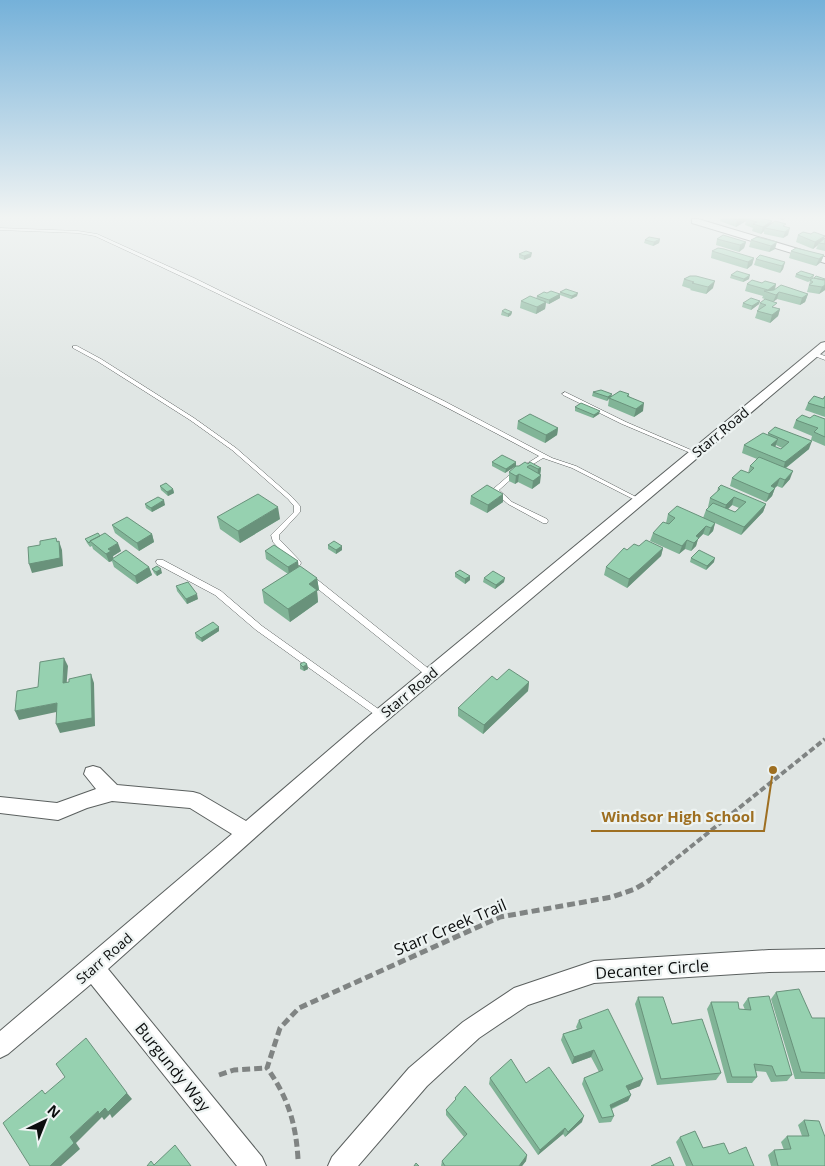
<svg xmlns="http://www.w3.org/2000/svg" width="825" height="1166" font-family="'Open Sans',sans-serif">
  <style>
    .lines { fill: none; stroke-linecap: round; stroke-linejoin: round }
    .service-casing { stroke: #5b605f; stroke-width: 1 }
    .minor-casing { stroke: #5b605f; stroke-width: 2 }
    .path-far1 { stroke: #808483; stroke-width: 4; stroke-dasharray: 6 3; stroke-linecap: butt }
    .path { stroke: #808483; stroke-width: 5; stroke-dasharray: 8 4; stroke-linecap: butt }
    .service { fill: #fff; fill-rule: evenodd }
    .minor { fill: #fff; fill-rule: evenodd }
    .wall { fill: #81b497; fill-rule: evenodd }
    .shaded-wall { fill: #69927b }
    .building { fill: #96d1b0; stroke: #69927b }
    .labels { text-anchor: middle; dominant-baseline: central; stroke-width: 4.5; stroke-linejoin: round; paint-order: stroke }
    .street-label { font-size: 14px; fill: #0b0d0d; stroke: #edf3f2 }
    .near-street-label { font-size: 16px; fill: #0b0d0d; stroke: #edf3f2 }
    .leader { fill: none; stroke: #9e6f21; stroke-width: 2 }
    .callout-dot { fill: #9e6f21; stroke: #edf3f2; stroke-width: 2 }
    .callout-label { font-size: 15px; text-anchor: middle; font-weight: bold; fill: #9e6f21; stroke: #edf3f2; stroke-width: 4.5; stroke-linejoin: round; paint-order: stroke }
  </style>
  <rect width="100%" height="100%" fill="#e0e6e4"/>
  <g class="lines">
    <defs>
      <path id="service" d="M0,228L78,231L97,234L194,278L444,401L552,458L576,466L642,500L641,501H637L572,468L543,458L527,468H523L522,467L523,466L539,456C393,378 245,305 95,236L78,233L0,230Z
        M73,346H77L101,359L194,418L236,448L292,497L300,506V512L279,535V539L300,561L301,563L300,565H294L273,542L271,535L294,512V506L288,499L232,450L190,420L97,361L73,348Z
        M814,352L825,356V360L812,355L811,354Z
        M565,392L626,422L698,453L697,454H693L622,424L563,395L562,394Z
        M515,471L518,473L517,474L499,490L512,502L547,519L548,521L547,523H543L508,504L492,490L513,472Z
        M157,560H163L221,591L262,626L384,713L385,715L384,717L381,718L378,717L256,630L215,595L157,564L156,562Z
        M311,576L314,577L434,673L435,675L434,677H428L308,581L307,579L308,577Z"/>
      <path id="minor" d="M692,219H698L825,257V263L692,223Z
        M825,342V350L370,735L108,969L262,1157L266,1166H237L91,984L8,1054L0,1058V1031L232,834L190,808L112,801L87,808L58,820L0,813V797L57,803L96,789L84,774L86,768L93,766L100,768L117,785L193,792L200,794L246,821L358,725L821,343Z
        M825,949V971L769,972L594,983L528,1005L479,1038L427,1086L358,1166H328L332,1157L409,1068L463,1022L514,988L594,961L769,950Z"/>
    </defs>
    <use href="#service" class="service-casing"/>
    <use href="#minor" class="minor-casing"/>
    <path class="path-far1" d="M648,881L825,739"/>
    <path class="path" d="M219,1075L234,1070L267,1068
      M298,1159C296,1124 288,1097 267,1068L280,1028L299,1008L500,917L612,897L635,889L650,880"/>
    <use href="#service" class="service"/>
    <use href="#minor" class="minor"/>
  </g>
  <path class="wall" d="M721,218H747V219L785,227L788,235L783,238L764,234V231L761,234L752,231L753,228L745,225L746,221L736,227L720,221Z
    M777,218H786L783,220Z
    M798,235L824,239L825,238V251L816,249L818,245L813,249L796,242Z
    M757,237L775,249L769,252L749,247L751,240Z
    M660,239L659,243L653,246L644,243L645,240Z
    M717,239L746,242L744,248L739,252L716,245Z
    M712,251L754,258L752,265L747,269L711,258Z
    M791,251L824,255L821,262L816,266L789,258Z
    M519,254L531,257L524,260L519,258Z
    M756,259L785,262L783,269L780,273L754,265Z
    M796,274L814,275L813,278L825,280V290L819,294L807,292L810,281L808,282L795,277Z
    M731,275L749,279L743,282L730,278Z
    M684,279L713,288L706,294L690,290L691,289L682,286Z
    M762,283L776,284L775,290L808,294L805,302L800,305L777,299L773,302L762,298L763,296L745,291L747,284Z
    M560,292L577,296L571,299L560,295V298L549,304L546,303L545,309L536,314L520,308L521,301L536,299L537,296L547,293L560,294Z
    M760,301L759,304L751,310L742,307L743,303Z
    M760,303L780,309L778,316L770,323L755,318Z
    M502,311L512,312L511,315L508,317L501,315Z
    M593,392L611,396L629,394V396L643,411L634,417L608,406L609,399L607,401L592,396Z
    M825,396V417L805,410L808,403L823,399Z
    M575,407L599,414L593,418L575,411Z
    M810,418L825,419V446L811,440L812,436L793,428L796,420Z
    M518,421L558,428L557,435L545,443L517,429Z
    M768,433L809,449L786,468L790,479L782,488L777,486L775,488L772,496L766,502L730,486L732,478L748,473L750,466L757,459L742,453L744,445L768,435ZM776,445L782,448L781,449L775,447Z
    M492,462H516V466L505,473L492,466Z
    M528,464L541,468L540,474V483L532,489L518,482L515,484L509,481V472L519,466Z
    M160,486L173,489L174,493L168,496L161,490Z
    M718,488L766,504L763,512L741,535L715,523L713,531L708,536L703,534L698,539L696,546L691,551L685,549L679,554L650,541L653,533L666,523L668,514L703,518L706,510L709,507H708L710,498L717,492ZM732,505L739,508L735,512L728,509Z
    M471,496L503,502L487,513L470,504Z
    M145,504L165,505L152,512L146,508Z
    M217,517L280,519L240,543L220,529Z
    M112,525L152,534L154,542L139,551L115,533Z
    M100,536L121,551L113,556V558L149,567L152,575L137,584L114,567L112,561L109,562L93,549L92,546L90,547L87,543L85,539Z
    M328,545L342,546V550L336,554L328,549Z
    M639,546L663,548L661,556L627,588L604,575L606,567L627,550Z
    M265,551L299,567L317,578L319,590L317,591L318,602L290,622L264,603L262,590L288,574L266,559Z
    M691,558L714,562L706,570L690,562Z
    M152,569L162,573L157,576L154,573Z
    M455,573L470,576V580L465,584L455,577Z
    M484,578L504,582L495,589L483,582Z
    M176,586L198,599L187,604L177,591Z
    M219,627V631L202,642L196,638L195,633Z
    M300,664H307L308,669L304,671L300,669Z
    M529,682L528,691L483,734L458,716V708Z
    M776,992L812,1018H825V1079H795L771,999Z
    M638,997L672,1024L721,1073L716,1080L657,1085L635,1004Z
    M748,998L792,1075L787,1081L771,1082L766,1072L756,1071L757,1077L752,1083H727L707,1009L711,1002L739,1009L745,1010L743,1005Z
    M579,1020L640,1086L629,1090L631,1095L628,1101L612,1109L614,1116L611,1122L599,1123L582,1084L584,1078L599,1072L591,1057L572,1064L561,1040L563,1034L577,1029L576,1027Z
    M490,1078L526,1083L582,1122L565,1137L563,1134L538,1155L489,1084Z
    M455,1098L527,1155L526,1161L522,1166H441L442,1161L464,1137L446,1115V1110L455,1101Z
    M804,1120L825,1166H771L768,1155L774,1150H784L781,1142L787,1136H802L798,1125Z
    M680,1137L703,1148L729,1154L754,1166H686L676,1142Z"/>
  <path class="shaded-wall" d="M741,218H747L746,221L736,227L737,220Z
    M772,221L770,228H765L764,231L761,234L763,227Z
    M790,228L788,235L783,238L785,232Z
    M825,236L823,242L819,243L818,245L813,249L815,242Z
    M660,239L659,243L653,246L654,242Z
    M746,242L744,248L739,252L740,245Z
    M777,242L775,249L769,252L771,246Z
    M532,253L531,257L524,260V256Z
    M824,255L821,262L816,266L819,259Z
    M754,258L752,265L747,269L748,262Z
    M785,262L783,269L780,273L782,266Z
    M750,275L749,279L743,282L744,279Z
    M715,281L713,288L706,294L708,287Z
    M776,284L774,291L768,292V290Z
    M825,285V290L819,294L822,287Z
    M779,292L777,299L773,302L776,295Z
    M578,293L577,296L571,299L572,296Z
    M560,294V298L549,304V300Z
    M808,294L805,302L800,305L802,298Z
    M760,301L759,304L751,310L752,306Z
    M546,302L545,309L536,314L537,307Z
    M780,309L778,316L770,323L772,315Z
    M512,312L511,315L508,317V314Z
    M612,394L611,398H609L607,401L608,397Z
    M644,403L643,411L634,417L636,409Z
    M600,411L599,414L593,418L594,415Z
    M558,428L557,435L545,443L546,435Z
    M778,439L775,447L771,445Z
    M812,441L809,449L783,470L785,462Z
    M516,462V466L505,473L506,469Z
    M541,468L540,476L537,478L538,469Z
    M793,471L790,479L782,488L785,480Z
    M519,474L518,482L515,484L516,476Z
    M541,475L540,483L532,489L533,481Z
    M780,478L777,486L768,494L771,486Z
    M775,488L772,496L766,502L769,494Z
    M173,489L174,493L168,496L167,492Z
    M503,494V502L487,513L488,505Z
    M734,497L732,505L723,514L726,505Z
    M164,500L165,505L152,512L151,508Z
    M766,504L763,512L741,535L744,527Z
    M278,507L280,519L240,543L238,531Z
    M715,523L713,531L708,536L711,528Z
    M706,526L703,534L698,539L696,546L691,551L696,536Z
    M152,534L154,542L139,551L137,543Z
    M56,538L59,545V541L62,550L63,566L32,573L29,564L57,542Z
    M687,540L685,549L679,554L682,546Z
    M118,543L121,551L113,556L114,560L112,559V561L109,562L106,554L108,549Z
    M342,546V550L336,554V550Z
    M663,548L661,556L627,588L629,579Z
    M715,558L714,562L706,570L707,566Z
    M298,561L299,569L289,575L288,567Z
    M149,567L152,575L137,584L135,576Z
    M161,569L162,573L157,576L156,572Z
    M470,576V580L465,584V579Z
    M317,578L319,590L317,591L318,602L290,622L288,609L309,584Z
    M505,578L504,582L495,589L496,585Z
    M197,594L198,599L187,604L186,599Z
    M219,627V631L202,642L201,638Z
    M64,658L68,666L66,691L63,683Z
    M307,664L308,669L304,671L303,667Z
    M91,674L94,683L95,726L60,733L56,724Z
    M529,682L528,691L483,734L484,725Z
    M57,703L61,711L19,720L15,711Z
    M594,1050L591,1057L572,1064L574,1057Z
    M643,1079L640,1086L623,1093L626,1086Z
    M127,1093L132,1099L112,1118L110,1114L104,1120L102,1117L76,1143L80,1149L61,1166H50L70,1137L98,1111L105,1108Z
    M631,1095L628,1101L607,1110L610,1105Z
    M584,1116L582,1122L565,1137L568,1132Z
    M565,1128L563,1134L538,1155L540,1150Z
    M527,1155L526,1161L522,1166H519Z"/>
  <path class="building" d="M731,218H741L737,220Z
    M748,218H760L772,221L763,227L753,224L757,222L746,219Z
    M775,221L786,224L783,226L790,228L785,232L765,228Z
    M803,232L811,234L814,232L825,236L815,242L798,235Z
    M723,235L746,242L740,245L717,239Z
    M649,237L660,239L654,242L645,240Z
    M757,237L777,242L771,246L751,240Z
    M825,238V244L819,243Z
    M718,248L724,249L754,258L748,262L712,251Z
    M796,248L824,255L819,259L791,251Z
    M526,251L532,253L524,256L519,254Z
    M760,255L785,262L782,266L756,259Z
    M737,271L750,275L744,279L731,275Z
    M801,271L814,275L810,278L796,274Z
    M690,276H696L715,281L708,287L692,283L694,282L684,279Z
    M816,276L825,279L823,280L814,278Z
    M813,278L825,280V285L822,287L809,285L813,282L810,280Z
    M752,280L762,283L765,281L776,284L768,290L747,284Z
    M781,285L808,294L802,298L779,292L776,295L764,291L774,290Z
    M566,289L578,293L572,296L560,292Z
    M551,291L560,294L549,300L537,296L544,292L547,293Z
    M530,296L546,302L537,307L521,301Z
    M751,298L760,301L752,306L743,303Z
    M765,299L777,303L772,307L780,309L772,315L757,311L766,305L760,303Z
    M505,309L512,312L508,314L502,311Z
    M601,390L612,394L608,397L593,392Z
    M620,391L629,394L627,396L644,403L636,409L609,398Z
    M814,396L823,399L825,396V408L808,403Z
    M581,403L600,411L594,415L575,407Z
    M530,414L558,428L546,435L518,421Z
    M802,415L810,418L814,415L825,419V437L814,432L818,428L796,420Z
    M775,427L812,441L785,462L744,445L763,433L778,439L771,445L781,449L789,442L768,433Z
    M502,455L516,462L506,469L492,462Z
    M759,457L793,471L785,480L780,478L771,486L775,488L769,494L732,478L741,470L749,473L754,468L750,466Z
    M525,462L528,464L530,462L541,468L538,469L530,465L527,467L541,475L533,481L519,474L516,476L509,472L516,466H519Z
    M166,483L173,489L167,492L160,486Z
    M487,485L503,494L488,505L471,496Z
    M721,485L766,504L744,527L706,510L713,503L735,512L746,502L734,497L726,505L710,498L720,489L718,488Z
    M258,494L278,507L238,531L217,517Z
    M158,497L164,500L151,508L145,504Z
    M677,506L715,523L711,528L706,526L696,536L699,538L694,543L687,540L682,546L653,533L663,522L669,524L675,518L668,514Z
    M127,517L152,534L137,543L112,525Z
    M98,533L100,536L90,541V542L89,543L85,539Z
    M105,533L118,543L108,549L111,551L106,554L90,541Z
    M56,538L57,542L59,541L60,558L29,564L28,547L40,545V541Z
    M646,540L663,548L629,579L606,567L624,548L627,550L634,544L639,546Z
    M334,541L342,546L336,550L328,545Z
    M274,545L298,561L288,567L265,551Z
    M126,550L149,567L135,576L112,559Z
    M699,550L715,558L707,566L691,558Z
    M157,566L161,569L156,572L152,569Z
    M300,566L317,578L309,584L317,590L288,609L262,590Z
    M460,570L470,576L465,579L455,573Z
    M493,571L505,578L496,585L484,578Z
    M188,582L197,594L186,599L176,586Z
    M213,622L219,627L201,638L195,633Z
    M64,658L63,683L69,682V679L91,674L92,718L56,724L57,703L15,711L17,691L38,687L40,662Z
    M304,662L307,664L303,667L300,664Z
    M509,669L529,682L484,725L458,708L492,676L497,680Z
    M799,989L812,1018H825V1073L801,1072L776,992Z
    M769,996L792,1075L776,1076L772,1066L754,1064L757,1077H732L711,1002H738L739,1009L751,1010L748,998Z
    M638,997H663L672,1024L702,1019L721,1073L661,1079Z
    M608,1009L643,1079L626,1086L631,1095L610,1105L614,1116L602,1118L584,1078L603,1070L594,1050L574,1057L563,1034L582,1028L579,1020Z
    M86,1038L127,1093L108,1112L105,1108L99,1114L98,1111L70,1137L74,1143L50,1166H30L3,1123L42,1090L45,1094L65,1077L56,1064Z
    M511,1059L526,1083L549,1067L584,1116L568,1132L565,1128L540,1150L490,1078Z
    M465,1086L527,1155L519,1166H445L442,1161L467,1134L446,1110L456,1099L455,1098Z
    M804,1120L819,1121L825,1137V1166H778L774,1150L791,1149L787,1136H809Z
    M695,1131L703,1148L724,1143L729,1154L746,1147L754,1166H693L680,1137Z
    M175,1145L191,1166H147L151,1161L154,1165Z
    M670,1157L674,1166H651Z
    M416,1163L419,1166H414Z"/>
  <linearGradient id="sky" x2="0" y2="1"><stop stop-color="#75b1d9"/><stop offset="0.57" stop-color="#f1f4f3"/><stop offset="1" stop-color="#f1f4f3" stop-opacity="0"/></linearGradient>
  <rect width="825" height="381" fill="url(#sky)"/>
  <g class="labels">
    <g class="street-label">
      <text transform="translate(720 432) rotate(-40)">Starr Road</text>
      <text transform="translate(409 692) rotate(-40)">Starr Road</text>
      <text transform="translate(104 958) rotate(-41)">Starr Road</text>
    </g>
    <g class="near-street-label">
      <text transform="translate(450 927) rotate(-23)">Starr Creek Trail</text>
      <text transform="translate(652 969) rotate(-4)">Decanter Circle</text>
      <text transform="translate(173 1067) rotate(51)">Burgundy Way</text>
    </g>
  </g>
  <path class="leader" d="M773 770L764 831H591"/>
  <circle class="callout-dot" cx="773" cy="770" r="5"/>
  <g class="callout-label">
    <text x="678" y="822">Windsor High School</text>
  </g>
  <g transform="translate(45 1121) rotate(43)" stroke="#edf3f2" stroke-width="4" paint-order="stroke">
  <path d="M0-4L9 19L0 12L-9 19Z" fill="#0b0d0d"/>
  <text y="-8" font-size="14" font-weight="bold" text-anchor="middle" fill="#0b0d0d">N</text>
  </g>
</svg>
